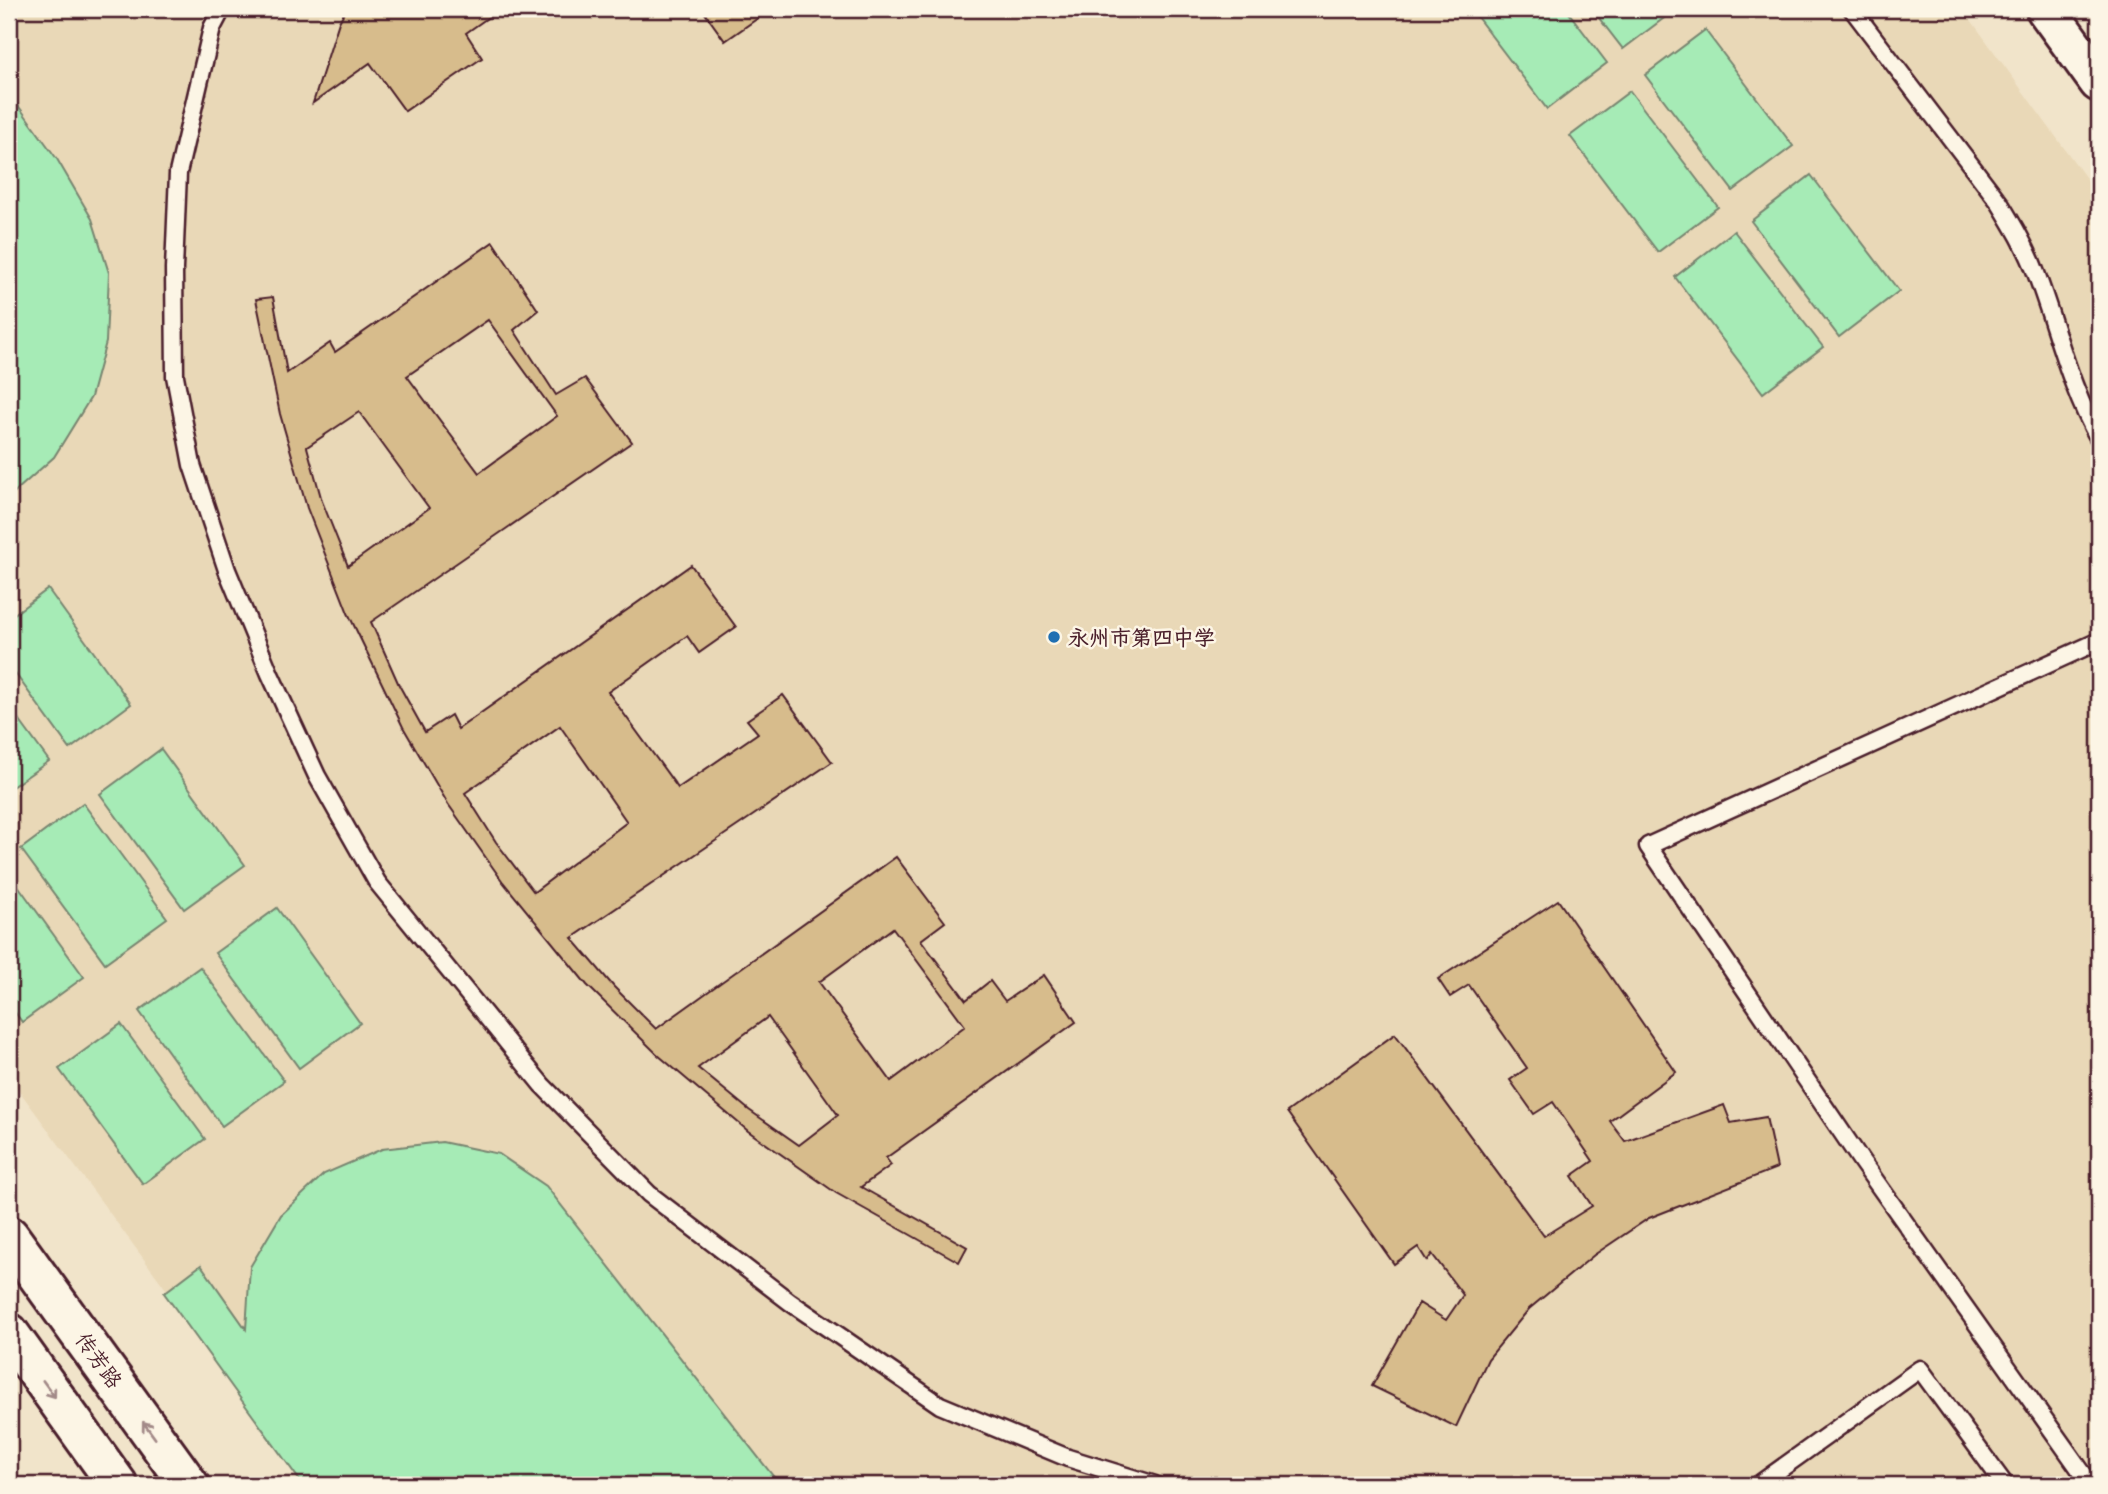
<svg xmlns="http://www.w3.org/2000/svg" width="2108" height="1494" font-family="Itim,'LXGW WenKai TC',sans-serif">
  <style>
    .built { fill: #e9d8b7 }
    .green { fill: #a6ebb6; stroke: #788570; stroke-width: 2 }
    .building { fill: #d7bc8c; stroke: #4a1f2b; stroke-width: 2; fill-rule: evenodd }
    .lines { fill: none; stroke-linecap: round; stroke-linejoin: round }
    .lane-casing { stroke: #4a1f2b; stroke-width: 21 }
    .secondary-casing { stroke: #4a1f2b; stroke-width: 44 }
    .lane { stroke: #fcf5e5; stroke-width: 16 }
    .secondary { stroke: #fcf5e5; stroke-width: 38 }
    .oneway { stroke: #a38a88 }
    .poi-dot { fill: #1f6fb2; stroke: #fcf5e5; stroke-width: 2.5 }
    .labels { text-anchor: middle; dominant-baseline: central; stroke-width: 5; stroke-linejoin: round; paint-order: stroke }
    .poi-label { font-size: 21px; font-weight: bold; fill: #4a1f2b; stroke: #fcf5e5; text-anchor: start }
    .street-label { font-size: 21px; fill: #4a1f2b; stroke: #fcf5e5 }
  </style>
  <rect width="100%" height="100%" fill="#f1e4ca"/>
  <filter id="ink" filterUnits="userSpaceOnUse"><feTurbulence type="fractalNoise" baseFrequency=".0143" numOctaves="2"/><feDisplacementMap in="SourceGraphic" scale="14" xChannelSelector="R" yChannelSelector="G"/><feConvolveMatrix kernelMatrix="1 2 1 2 8 2 1 2 1" color-interpolation-filters="sRGB"/></filter>
  <g filter="url(#ink)">
    <path class="built" d="M9,9H1963L2099,196V1485H311L9,1077Z"/>
    <path class="green" d="M1471,9H1566L1607,63L1547,109Z
      M1592,9H1676L1623,49Z
      M1705,30L1793,146L1733,191L1645,75Z
      M1630,91L1718,207L1658,252L1570,136Z
      M9,93L57,159L92,219L109,273L106,342L91,397L54,457L9,497Z
      M1811,175L1899,291L1839,337L1751,221Z
      M1734,231L1823,347L1763,393L1675,277Z
      M48,589L131,704L70,749L9,665V618Z
      M9,706L49,761L9,789Z
      M161,749L245,865L184,909L100,794Z
      M83,803L167,918L105,963L21,849Z
      M9,873L84,977L22,1022L9,1004Z
      M277,908L360,1023L299,1068L215,953Z
      M200,967L284,1081L222,1126L139,1011Z
      M121,1024L205,1139L143,1184L59,1069Z
      M442,1142L499,1154L546,1186L780,1485H303L164,1293L201,1265L246,1329L250,1267L281,1215L324,1174L382,1149Z"/>
    <path class="building" d="M346,9H500L466,33L482,58L405,111L370,63L313,103L339,22Z
      M702,9H771L725,41Z
      M493,242L538,310L514,330L556,395L585,378L632,442L371,622L399,685L425,732L451,715L458,729L691,565L736,627L699,653L687,636L608,692L678,788L758,733L747,720L783,695L832,762L572,938L614,987L656,1029L896,857L945,922L921,940L966,1000L990,981L1005,1001L1044,975L1076,1022L886,1158L891,1165L861,1187L967,1247L959,1262L836,1193L748,1131L658,1055L587,985L503,882L448,804L403,727L348,613L307,508L280,414L256,299L273,297L287,373L330,343L335,352ZM488,320L557,416L479,473L407,376ZM359,412L429,508L348,566L322,501L307,447ZM560,726L627,822L534,892L496,842L465,793ZM893,928L965,1026L891,1081L819,982ZM768,1017L838,1115L799,1145L749,1110L698,1068Z
      M1558,900L1676,1072L1610,1121L1625,1141L1724,1105L1731,1123L1766,1117L1777,1168L1649,1218L1594,1255L1529,1309L1488,1359L1456,1427L1372,1386L1419,1303L1446,1320L1463,1295L1432,1254L1427,1261L1418,1247L1394,1264L1287,1112L1395,1034L1544,1236L1592,1206L1572,1176L1593,1161L1553,1102L1534,1114L1510,1080L1527,1068L1469,985L1450,997L1438,979Z"/>
    <g class="lines">
      <defs>
        <path id="lane" d="M222,9L212,28L178,173L174,269L175,376L192,465L227,570L270,674L317,776L377,882L542,1085L649,1194L790,1302L940,1405L1068,1458L1155,1485
          M1852,9L1999,202C2013,225 2027,248 2036,273C2057,329 2070,388 2099,439
          M1758,1485L1920,1369L2005,1485
          M2091,1485L1862,1162L1648,846L2099,641"/>
        <path id="secondary" d="M2046,9L2099,82
          M9,1236L189,1485
          M9,1333L118,1485"/>
      </defs>
      <use href="#lane" class="lane-casing"/>
      <use href="#secondary" class="secondary-casing"/>
      <use href="#lane" class="lane"/>
      <use href="#secondary" class="secondary"/>
    </g>
    <defs><path id="oneway-shaft" d="M-6 0H5M1.5-3L5.5 0L1.5 3" fill="none" stroke-width="1.6" stroke-linecap="round" stroke-linejoin="round" transform="scale(1.75)"/></defs>
    <g class="oneway">
      <use href="#oneway-shaft" transform="translate(49 1389) rotate(54)"/>
      <use href="#oneway-shaft" transform="translate(149 1430) rotate(-126)"/>
    </g>
  </g>
  <circle class="poi-dot" cx="1054" cy="637" r="7"/>
  <g class="labels">
    <g class="poi-label">
      <text x="1068" y="637">永州市第四中学</text>
    </g>
    <g class="street-label">
      <text transform="translate(99 1360) rotate(54)">传芳路</text>
    </g>
  </g>
  <rect width="2108" height="1494" fill="none" stroke="#fcf5e5" stroke-width="35"/>
  <rect x="18" y="18" width="2073" height="1459" fill="none" stroke="#4a1f2b" stroke-width="2.5" filter="url(#ink)"/>
</svg>
